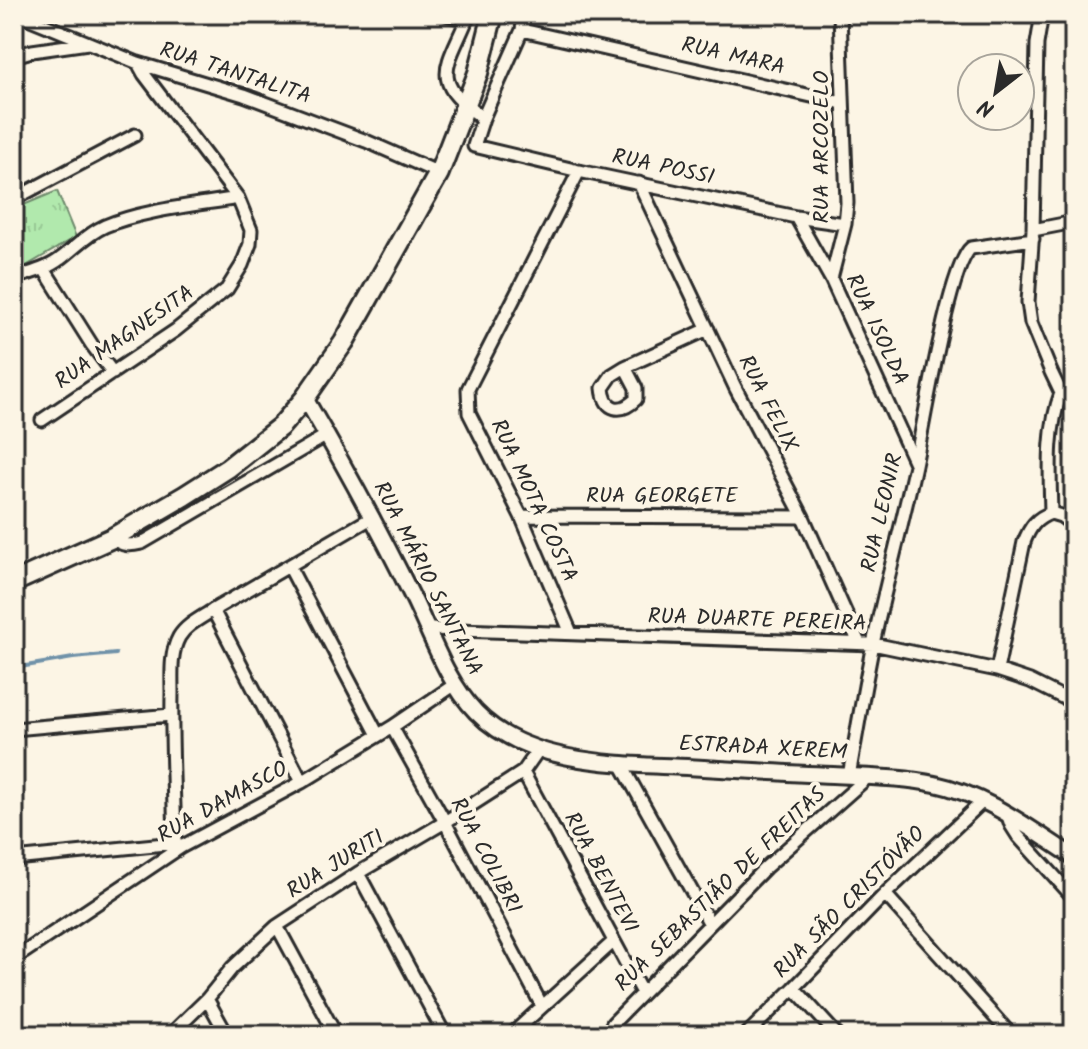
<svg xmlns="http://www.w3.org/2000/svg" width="1088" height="1049" font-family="Kalam,sans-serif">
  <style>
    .park { fill: url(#park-tufts); stroke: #6e8a6c; stroke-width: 2 }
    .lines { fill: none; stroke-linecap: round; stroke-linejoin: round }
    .stream { stroke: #7092a9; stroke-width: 4 }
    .minor-casing { stroke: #2b2b2b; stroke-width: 17 }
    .tertiary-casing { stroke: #2b2b2b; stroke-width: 20 }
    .primary-casing { stroke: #2b2b2b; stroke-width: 24 }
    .minor { stroke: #fcf5e5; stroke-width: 11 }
    .tertiary { stroke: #fcf5e5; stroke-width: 14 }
    .primary { stroke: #fcf5e5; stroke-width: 18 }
    .labels { text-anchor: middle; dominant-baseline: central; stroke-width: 8; stroke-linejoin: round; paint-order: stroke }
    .street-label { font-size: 22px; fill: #2b2b2b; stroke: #fcf5e5 }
  </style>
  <defs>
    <pattern id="park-tufts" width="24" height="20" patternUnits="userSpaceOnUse" patternTransform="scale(2)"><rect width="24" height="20" fill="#b1e9ad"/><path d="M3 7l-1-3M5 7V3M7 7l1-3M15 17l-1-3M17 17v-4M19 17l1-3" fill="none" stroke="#98c895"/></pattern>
  </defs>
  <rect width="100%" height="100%" fill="#fcf5e5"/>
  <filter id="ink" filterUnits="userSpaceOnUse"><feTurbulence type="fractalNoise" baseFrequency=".0125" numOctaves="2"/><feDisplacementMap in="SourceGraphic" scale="16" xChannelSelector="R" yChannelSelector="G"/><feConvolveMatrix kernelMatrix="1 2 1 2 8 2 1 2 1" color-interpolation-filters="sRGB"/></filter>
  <g filter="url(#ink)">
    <path class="park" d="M57,191L76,237L14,273V209Z"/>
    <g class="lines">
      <path class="stream" d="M14,668L73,658L116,654"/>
      <defs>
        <path id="minor" d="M18,14L138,63L244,95L366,141L439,173
          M446,14L467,20
          M469,14C449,65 426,80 483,118L522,30L524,14
          M1042,14L1037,44L1033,230L1028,302L1031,323L1051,372L1061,393L1074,403
          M522,30L842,103
          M14,56L32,51L88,43
          M483,118L474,146L579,171L796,217L845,224
          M639,183L735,387L803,517L859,643
          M14,199L135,135
          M796,217L831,279L915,463
          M1033,230L1074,222
          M44,269L92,345L113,373
          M14,278C30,273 47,269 60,259C75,248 87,234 105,226C143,210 197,205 238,198
          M831,279L845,224L847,203L840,14
          M625,367L636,388V399C621,414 605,411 603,388L612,375L625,367L708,329
          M42,420L176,330L227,289L242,265L250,244L251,230L238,198L144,74L138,63
          M1051,513L1061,516L1074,526
          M521,516L803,517
          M112,538C123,546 129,546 142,543L327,435
          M289,566L378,735
          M213,610L302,782
          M429,629L873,644L997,670L1030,681L1074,703
          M571,633L521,516L469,413L468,389L579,171
          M997,670L1024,542C1030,527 1036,518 1051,513C1050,472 1047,431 1061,393
          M392,727L445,822L542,1006
          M14,729L171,715
          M621,764L710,924
          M523,772L642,993
          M849,776C857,732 864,688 873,644C886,584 902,525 915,465C923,429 949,265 971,248L1033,239
          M1008,816L1011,825L1018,836L1074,898
          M181,847L175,843C174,793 171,743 172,693C172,675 170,653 179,637C186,625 201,618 213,610L373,517
          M14,859L175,843
          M358,873L445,1035
          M885,894L1011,1035
          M277,926L336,1035
          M14,959L181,847L302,782L392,727L454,685
          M794,988L837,1035
          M207,999L227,1035
          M170,1035L207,999L232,968L277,926L358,873L445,822L523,772L539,749
          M511,1035L613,942
          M607,1035L613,1023L765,868L868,777
          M746,1035L794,988L885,894L983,801"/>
        <path id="tertiary" d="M305,398C343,463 379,529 412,596C431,634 446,681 476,712C527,765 619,764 687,767C736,770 784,773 833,775C867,777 902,777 935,784C987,795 1030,829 1074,857"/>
        <path id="primary" d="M14,582L112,538L184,496L228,468L281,426L305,398L344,342L439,173L478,73L493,14"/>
      </defs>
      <use href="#minor" class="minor-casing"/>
      <use href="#tertiary" class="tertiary-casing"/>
      <use href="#primary" class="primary-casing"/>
      <use href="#minor" class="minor"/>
      <use href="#tertiary" class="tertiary"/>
      <use href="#primary" class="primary"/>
    </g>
  </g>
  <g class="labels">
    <g class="street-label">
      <text transform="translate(733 57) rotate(13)">RUA MARA</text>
      <text transform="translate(235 74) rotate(18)">RUA TANTALITA</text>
      <text transform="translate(822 147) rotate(-90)">RUA ARCOZELO</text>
      <text transform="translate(663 168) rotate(12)">RUA POSSI</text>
      <text transform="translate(876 330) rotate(65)">RUA ISOLDA</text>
      <text transform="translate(125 338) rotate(-35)">RUA MAGNESITA</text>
      <text transform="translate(767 404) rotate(63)">RUA FELIX</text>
      <text x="662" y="496">RUA GEORGETE</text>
      <text transform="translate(533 501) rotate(65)">RUA MOTA COSTA</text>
      <text transform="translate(883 513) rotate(-77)">RUA LEONIR</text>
      <text transform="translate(427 579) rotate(63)">RUA MÁRIO SANTANA</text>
      <text transform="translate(757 621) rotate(2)">RUA DUARTE PEREIRA</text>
      <text transform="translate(763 749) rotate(3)">ESTRADA XEREM</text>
      <text transform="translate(223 803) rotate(-29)">RUA DAMASCO</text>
      <text transform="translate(485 856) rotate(62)">RUA COLIBRI</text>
      <text transform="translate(336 865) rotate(-32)">RUA JURITI</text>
      <text transform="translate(600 873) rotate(62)">RUA BENTEVI</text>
      <text transform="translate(721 890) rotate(-44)">RUA SEBASTIÃO DE FREITAS</text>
      <text transform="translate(850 903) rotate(-45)">RUA SÃO CRISTÓVÃO</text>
    </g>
  </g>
  <rect width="1088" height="1049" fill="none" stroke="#fcf5e5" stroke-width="48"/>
  <rect x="24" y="24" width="1040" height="1001" fill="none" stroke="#2b2b2b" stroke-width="3" filter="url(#ink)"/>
  <g transform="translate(996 92) rotate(211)"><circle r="38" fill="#fcf5e5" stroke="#a8a49b" stroke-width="2"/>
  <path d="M0-6L14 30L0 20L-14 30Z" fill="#2b2b2b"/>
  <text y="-12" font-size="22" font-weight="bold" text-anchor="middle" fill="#2b2b2b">N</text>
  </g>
</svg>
